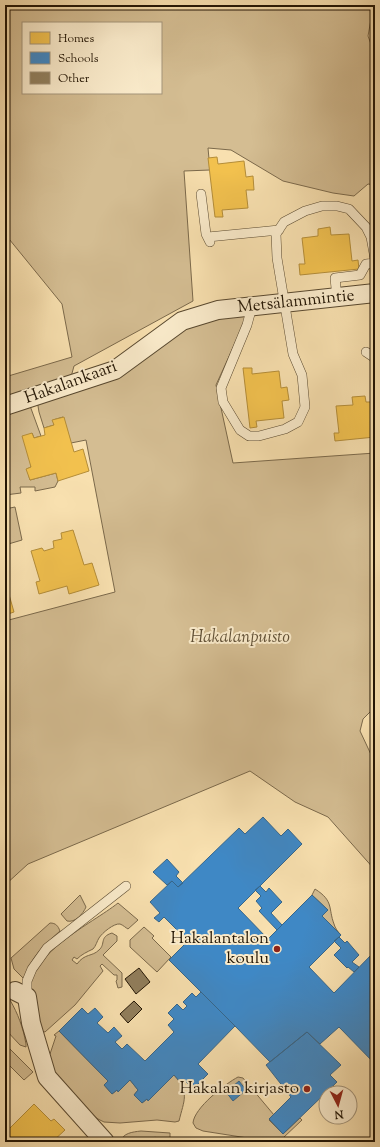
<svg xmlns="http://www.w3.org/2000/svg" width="380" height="1147" font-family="'Sorts Mill Goudy',serif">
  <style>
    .green { fill: #d4bd92; stroke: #7b694b; fill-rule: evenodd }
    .homes { fill: #f2c14e; stroke: #b48d38 }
    .schools { fill: #3f88c5; stroke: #36668b }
    .building { fill: #917f5d; stroke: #221504 }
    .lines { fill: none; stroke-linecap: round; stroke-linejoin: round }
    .lane-casing { stroke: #58482f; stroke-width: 10 }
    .street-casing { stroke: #58482f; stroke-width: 20 }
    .lane { stroke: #faebcb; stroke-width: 9 }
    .street { stroke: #faebcb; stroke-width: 18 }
    .poi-dot { fill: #8f2418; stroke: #faebcb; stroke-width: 1.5 }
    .labels { text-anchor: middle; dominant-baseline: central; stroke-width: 4; stroke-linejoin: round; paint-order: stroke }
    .street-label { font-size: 17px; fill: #221504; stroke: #faebcb }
    .park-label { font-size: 17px; font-style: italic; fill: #605036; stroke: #faebcb }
    .poi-label { font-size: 17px; fill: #221504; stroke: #faebcb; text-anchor: end }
  </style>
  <rect width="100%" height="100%" fill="#f8e0af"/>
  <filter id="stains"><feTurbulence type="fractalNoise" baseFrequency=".005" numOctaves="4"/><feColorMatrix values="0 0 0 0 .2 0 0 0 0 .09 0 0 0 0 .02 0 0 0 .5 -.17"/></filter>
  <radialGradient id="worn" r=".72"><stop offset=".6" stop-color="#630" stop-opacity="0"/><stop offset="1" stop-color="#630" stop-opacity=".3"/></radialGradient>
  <path class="green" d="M5,5H370L372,14L368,36L375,55V185L368,184L354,196L333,193L283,181L231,150L208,148L210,170L184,171L193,301L74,366L71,377L5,397V377L72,357L62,304L5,234ZM23,23H161V93H23Z
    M245,314L246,319L216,385L233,463L375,453V712H370L363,719L360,731L375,763V870L328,817L295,802L250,771L28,864L5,885V621L115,592L86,440L71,443L63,417L53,420L54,425L44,428L39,412L37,400L193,323Z
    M29,403L41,436L34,438L32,433L31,467L27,469L30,480L56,473L58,481L55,487L35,491V487H20L21,493L5,495V411Z
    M15,507L22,540L5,545V509Z
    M315,889C334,901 328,908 334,924C335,928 338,932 341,935L322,916L328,910L312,895Z
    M80,895L86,907C83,914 75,923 67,921L61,914Z
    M118,903L138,920L128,929C126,928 123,925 120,924C114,923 102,933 99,938C97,941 96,946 93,949C87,952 82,954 77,959L74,957L72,960L77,964C85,953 92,957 99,950C106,944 99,937 112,933L117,936V941L103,955L122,973V987L118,988L116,981L117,980V975H114L102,964L100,966L103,971L75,1005L45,1032L41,1031C38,1020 32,1007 30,996C25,954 92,924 118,903Z
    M50,923C56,923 58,926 60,931C42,947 32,956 24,979L14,969L11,958Z
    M144,927L154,936L152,938L171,957L157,972L130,947V940Z
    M10,1000C18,1014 23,1027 26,1044V1047L20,1045L5,1029V1002Z
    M59,1031L108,1081L104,1085L112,1094L117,1090L118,1091L130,1080L138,1090L134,1095L142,1103L147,1099L148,1100L174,1075C190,1093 184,1100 179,1121L175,1122L157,1120L120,1123L104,1122L98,1119L85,1111L59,1084L46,1053L50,1054L56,1036L54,1035Z
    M5,1044L33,1072L24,1080L5,1061Z
    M238,1077L243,1078L274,1115L269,1120L283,1134L300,1118L302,1120L283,1138L273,1142L203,1131L196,1128L193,1123C194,1108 225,1084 238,1077Z
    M141,1131L170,1133V1137L167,1142H162L155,1137L149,1142H120C123,1133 132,1132 141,1131Z"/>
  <path class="homes" d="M217,157L218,164L244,161L246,177L253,176L254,190H246L248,208L222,210L223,217H215L208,158Z
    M330,227L331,235L349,234L352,261L358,260L359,269L300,275L299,264H305L302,238L318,236V229Z
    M370,268H375V283L371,284Z
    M243,368H252V374L279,371L281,388L287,387L289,400L282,401L284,418L256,421L257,427L250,428Z
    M365,396L366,402H375V437L335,441L334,433H339L336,406L353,405L352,397Z
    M64,417L74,452L83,449L89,471L58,481L56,473L30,480L26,469L31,467L22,436L32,433L34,438L45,435L44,428L54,425L52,420Z
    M73,530L84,565L92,563L99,585L69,594L67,586L39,594L36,582L40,581L31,551L42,548L44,551L54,548L53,541L62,539L61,533Z
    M8,591L14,612L5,615V592Z
    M34,1104L51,1121L54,1119L65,1130L52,1142H5V1133Z"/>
  <path class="schools" d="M263,817L281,836L288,829L302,844L238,908L268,939L312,895L328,910L322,916L341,935L309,967L334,993L375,951V1018L373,1020L375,1022V1064L339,1027L320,1044L307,1032L270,1062L235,1026L169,960L188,941L164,917L159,922L154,918L160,913L150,902L172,881L178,887L239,828L245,834Z
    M167,859L179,872L176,876L183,883L178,887L172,881L167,885L153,872Z
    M260,886L266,892L269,888L282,902L271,913L282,925L277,930L259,911L262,908L256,901L261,896L255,890Z
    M339,937L345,943L347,941L359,955L352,962L359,967L354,972L348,967L347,968L334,955L341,948L334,941Z
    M201,992L235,1026L198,1064L208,1074L193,1089L184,1080L181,1083L174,1075L148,1101L147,1099L142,1103L134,1095L138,1090L130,1080L118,1092L117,1090L112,1094L104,1085L108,1081L59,1031L82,1008L88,1014L95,1008L103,1017L97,1023L108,1033L114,1027L122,1036L115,1042L122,1049L127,1044L145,1061L174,1032L168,1025L174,1019L168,1013L177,1004L183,1010L187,1006L183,1002L192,993L196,997Z
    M307,1032L341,1065L330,1075L337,1082L283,1134L269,1119L291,1097L266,1065Z
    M239,1081L246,1090L233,1101L226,1092Z"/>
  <path class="building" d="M139,968L150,982L136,994L125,979Z
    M134,1001L142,1009L128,1023L120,1014Z"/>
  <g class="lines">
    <defs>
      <path id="lane" d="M201,194L206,234L210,242
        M208,237L279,230
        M337,298L335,278L360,275L366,264L375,263
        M250,307V314L247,325L221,388L223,402L240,430L249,436H259L285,429L298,422L305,407L302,375L293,354L277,258L276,234L284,222L305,211L322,206H337L349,209L366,227L371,237L375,259
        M366,352L375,358
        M27,997V981L32,969L47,948L126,886"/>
      <path id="street" d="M5,406L115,370L182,321L218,310L375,293
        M15,991L27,997L31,1023L47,1077L105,1142"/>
    </defs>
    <use href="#lane" class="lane-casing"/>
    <use href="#street" class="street-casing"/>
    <use href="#lane" class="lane"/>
    <use href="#street" class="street"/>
  </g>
  <g class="poi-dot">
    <circle cx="277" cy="949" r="4"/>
    <circle cx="307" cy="1089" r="4"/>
  </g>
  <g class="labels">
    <g class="street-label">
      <text transform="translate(296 302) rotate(-6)">Metsälammintie</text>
      <text transform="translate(71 383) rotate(-20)">Hakalankaari</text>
    </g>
    <g class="park-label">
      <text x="240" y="638">Hakalanpuisto</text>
    </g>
    <g class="poi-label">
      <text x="269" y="939">Hakalantalon<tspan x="269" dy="20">koulu</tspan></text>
      <text x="299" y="1089">Hakalan kirjasto</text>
    </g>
  </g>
  <rect width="380" height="1147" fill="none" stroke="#f8e0af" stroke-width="20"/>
  <rect x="6" y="6" width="368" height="1135" fill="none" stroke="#221504" stroke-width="2"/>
  <rect x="10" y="10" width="360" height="1127" fill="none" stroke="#221504"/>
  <rect x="22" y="22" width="140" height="72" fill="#faebcb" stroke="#a4957b"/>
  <rect x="30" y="32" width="20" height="12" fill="#f2c14e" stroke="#a4957b"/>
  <text x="58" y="42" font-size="12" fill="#221504">Homes</text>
  <rect x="30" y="52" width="20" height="12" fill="#3f88c5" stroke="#a4957b"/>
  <text x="58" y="62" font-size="12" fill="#221504">Schools</text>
  <rect x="30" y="72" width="20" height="12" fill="#917f5d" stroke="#a4957b"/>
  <text x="58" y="82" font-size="12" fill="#221504">Other</text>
  <g transform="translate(338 1105) rotate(174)"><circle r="19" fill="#faebcb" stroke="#a4957b"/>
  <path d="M0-3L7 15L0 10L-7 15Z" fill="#8f2418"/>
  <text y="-6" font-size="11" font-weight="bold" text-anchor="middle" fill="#221504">N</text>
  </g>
  <rect width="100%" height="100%" filter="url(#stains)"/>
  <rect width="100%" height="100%" fill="url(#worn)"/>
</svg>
